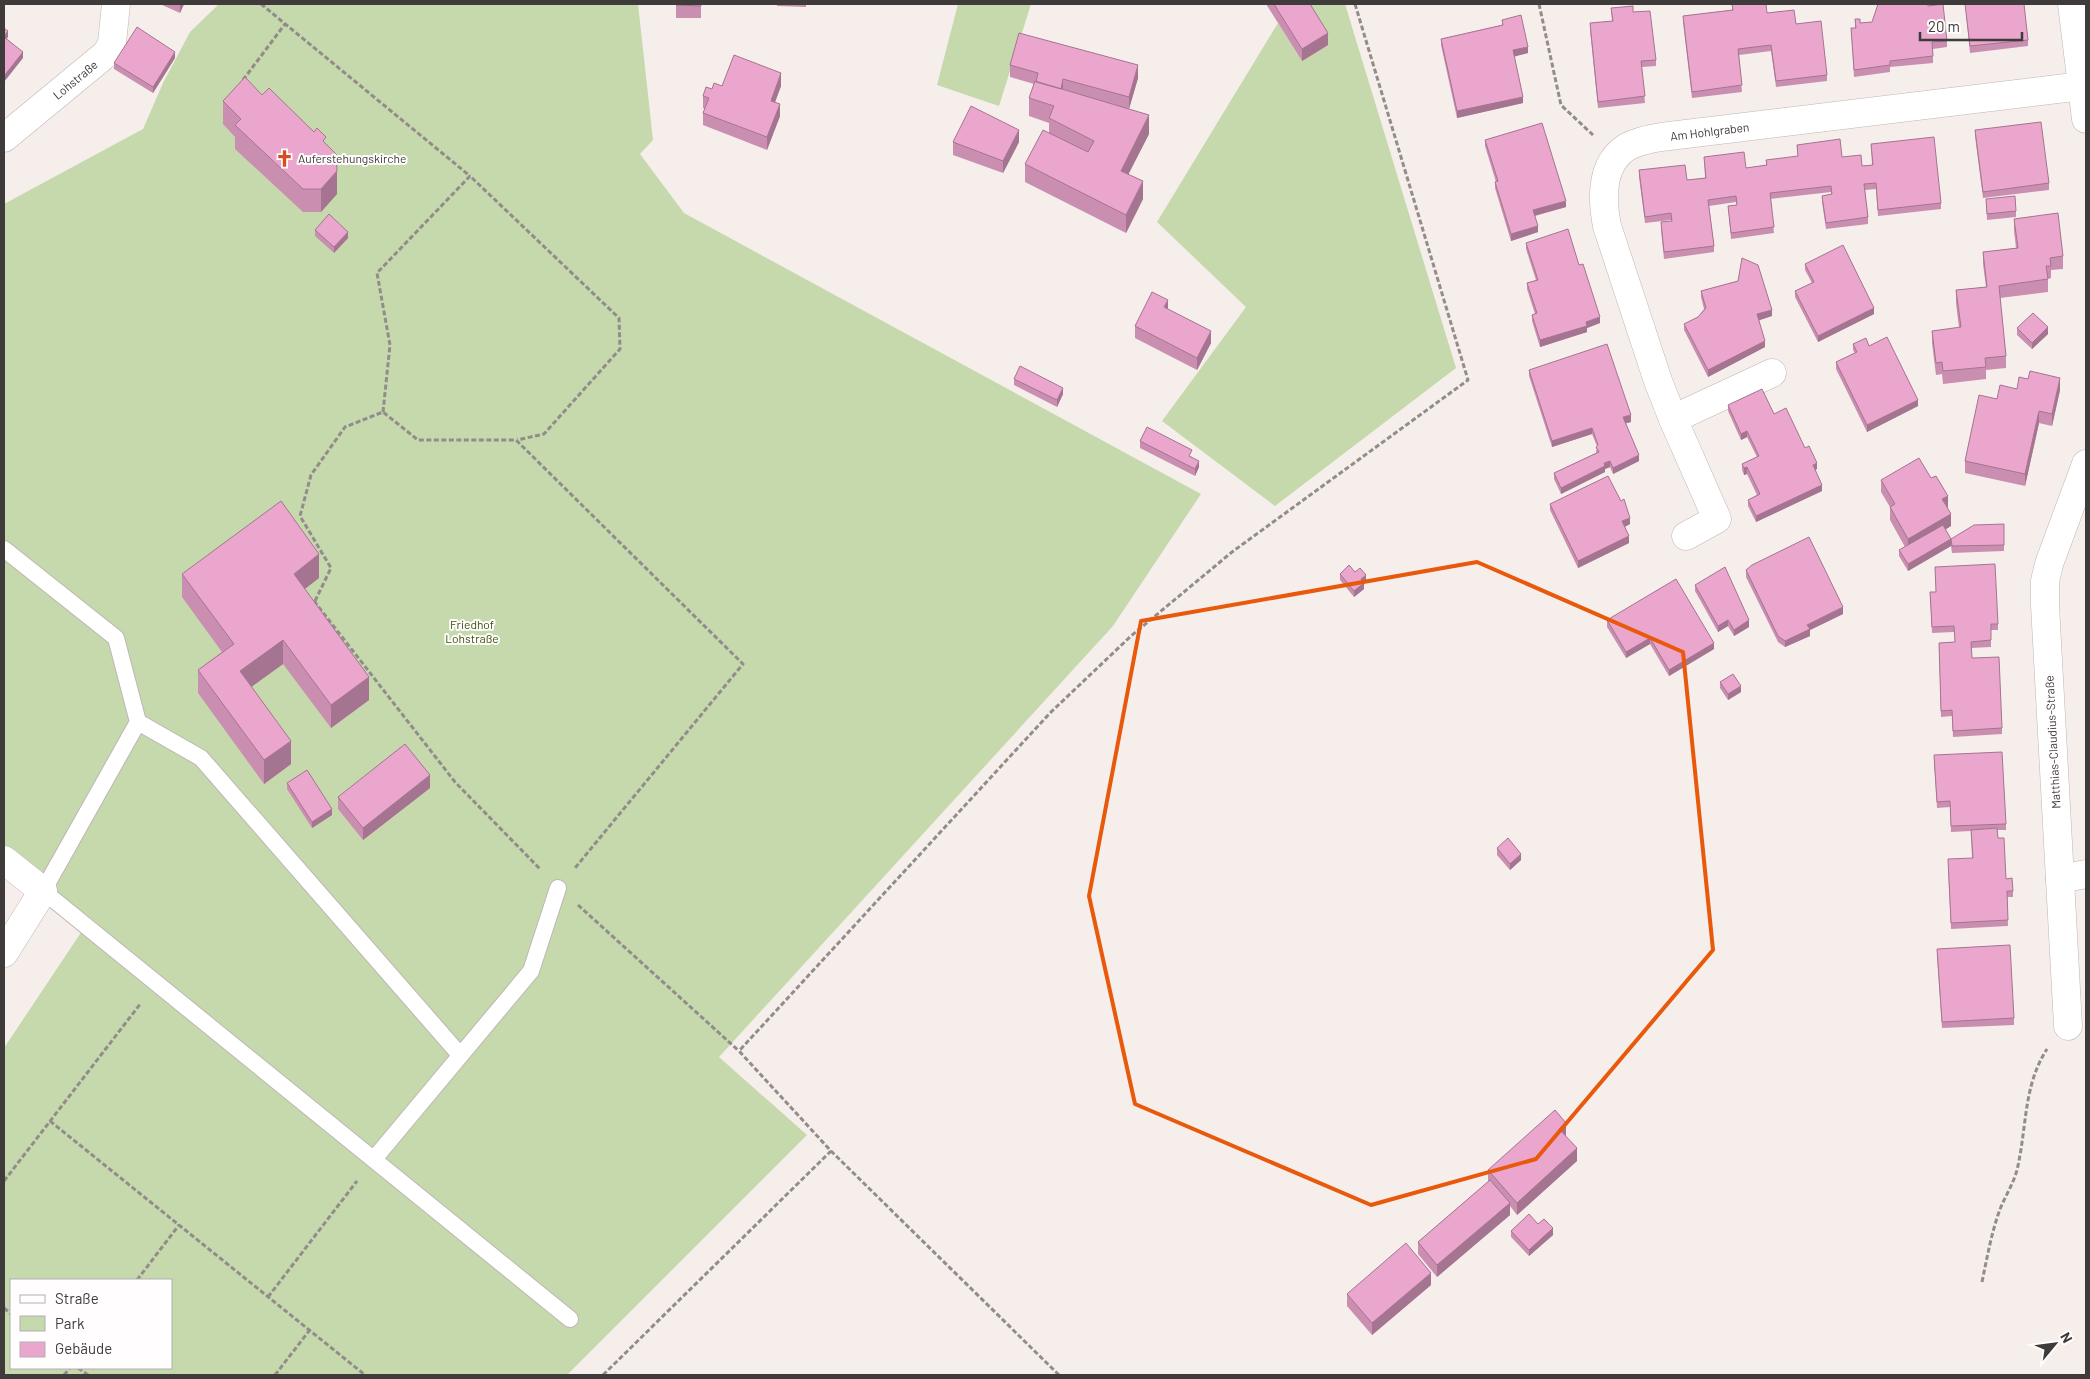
<svg xmlns="http://www.w3.org/2000/svg" width="2090" height="1379" font-family="Barlow,sans-serif">
  <style>
    .green { fill: #c5d9ac; fill-rule: evenodd }
    .lines { fill: none; stroke-linecap: round; stroke-linejoin: round }
    .service-casing { stroke: #beb6b4; stroke-width: 18 }
    .minor-casing { stroke: #beb6b4; stroke-width: 29 }
    .path { stroke: #928c8b; stroke-width: 3; stroke-dasharray: 5 2.5; stroke-linecap: butt }
    .service { stroke: #fff; stroke-width: 16 }
    .minor { stroke: #fff; stroke-width: 28 }
    .wall { fill: #ca8fb0 }
    .shaded-wall { fill: #a47490 }
    .building { fill: #eba6cd; stroke: #a47490 }
    .marked { fill: none; stroke: #e8590c; stroke-width: 4; stroke-linejoin: round }
    .labels { text-anchor: middle; dominant-baseline: central; stroke-width: 4; stroke-linejoin: round; paint-order: stroke }
    .street-label { font-size: 12px; fill: #3e3b3a; stroke: #fffdfd }
    .poi-label { font-size: 12px; fill: #3e3b3a; stroke: #fffdfd; text-anchor: start }
    .park-label { font-size: 12px; fill: #395105; stroke: #fffdfd }
  </style>
  <rect width="100%" height="100%" fill="#f6eeeb"/>
  <path class="green" d="M219,4H638L653,140L640,154L684,213L1201,494L1113,626L719,1057L807,1135L567,1375H4V1048L82,931L4,851V204L143,129L163,83L190,32ZM11,1280H171V1368H11Z
    M958,4H1031L999,106L937,85Z
    M1302,4H1345L1456,368L1275,506L1162,421L1246,307L1157,222L1278,23L1302,61Z"/>
  <g class="lines">
    <defs>
      <path id="service" d="M4,549L116,638L138,722L43,891L570,1319
        M138,722L201,758L460,1055
        M374,1159L531,971L558,888"/>
      <g id="minor">
        <path d="M2072,4L2086,119"/>
        <path id="s1" d="M4,138L107,53L112,43L116,4"/>
        <path d="M1673,419L1772,373"/>
        <path id="s2" d="M1686,536L1717,519L1673,419L1658,381L1607,226C1602,200 1600,164 1627,147C1638,141 1649,139 1661,137L2082,86"/>
        <path d="M4,860L43,891L4,953"/>
        <path d="M2060,879L2086,874"/>
        <path d="M2068,1026L2045,605V581L2049,564L2086,464"/>
      </g>
    </defs>
    <use href="#service" class="service-casing"/>
    <use href="#minor" class="minor-casing"/>
    <path class="path" d="M261,4L470,176
      M1539,4L1561,105L1593,135
      M243,80L285,24
      M383,412L390,345L377,273L470,176L619,318L620,349L544,434L517,440
      M314,601L455,782L541,870
      M315,601L331,568L300,516L311,475L345,427L383,412L418,440H516L743,664L575,868
      M578,905L739,1051
      M50,1121L365,1375
      M4,1181L141,1003
      M137,1280L179,1225
      M1982,1282C1987,1258 1991,1235 1999,1212C2004,1198 2013,1185 2017,1170C2027,1128 2023,1086 2047,1049
      M268,1297L357,1181
      M4,1308L11,1314
      M78,1368L88,1375
      M64,1375L70,1368
      M275,1375L309,1331
      M603,1375L831,1151
      M1059,1375L831,1151L739,1051L1050,713L1131,636L1232,552L1468,380L1355,4"/>
    <use href="#service" class="service"/>
    <use href="#minor" class="minor"/>
  </g>
  <path class="wall" d="M160,4H184L180,13Z
    M676,4H701V18H676Z
    M777,4H806V7L777,6Z
    M1266,4H1310L1328,45L1302,61Z
    M1732,4L1767,13L1796,24L1827,75V81L1776,87L1771,51L1739,55L1742,92L1692,98L1683,22V16L1732,10Z
    M1965,4L2028,40V46L1970,53Z
    M1928,6L1947,41V47L1933,49V63L1890,67V72L1854,77L1851,28H1855V19L1860,23L1872,22Z
    M1611,8L1633,12L1656,60V66L1642,67L1645,103L1598,108L1590,30V23L1612,21Z
    M1502,20L1528,53L1514,56L1523,103L1457,118L1441,45V39L1502,25Z
    M175,58L153,93L114,69V63Z
    M1010,65L1138,78L1129,109L1112,105L1149,134L1128,174L1143,199L1126,233L1025,182V164L1049,133V123L1029,116V98L1034,84L1010,77Z
    M781,86L775,102L780,116L767,150L703,125V113L705,109L703,108V96L712,89Z
    M262,95L326,144L337,194L321,212H303L235,149V137L223,124V101Z
    M1975,130L2049,183V190L1983,198L1975,136Z
    M1485,140L1566,207L1535,216L1538,232L1511,241L1495,188V182H1496L1485,146Z
    M953,142H1019L1003,173L953,155Z
    M1871,144L1941,203V209L1878,216L1876,189L1865,190L1868,217V224L1826,229L1822,202V196L1831,194V192L1770,199L1774,233L1731,239L1728,206L1737,205L1736,202L1709,206L1714,246V252L1664,259L1661,229V222L1671,221V220L1645,223L1639,177V170L1687,180L1705,178L1704,157L1746,168L1766,165V160L1798,157L1797,145L1842,157L1862,166L1872,165Z
    M1986,199L2016,211V217L1987,220Z
    M2014,219L2063,256V269L2051,270V278L2048,279V292L2000,298L2006,356V368L1986,370V379L1943,384L1942,374L1936,375L1932,343V331L1959,328L1956,303V290L1986,287L1983,264V252L2016,248L2014,231Z
    M315,230L348,238L334,253L315,236Z
    M1526,243L1579,265L1600,323L1587,328V332L1540,347L1532,321V315L1535,314L1527,289V283L1536,280L1526,249Z
    M1805,264L1874,314L1818,342L1795,297V291L1812,283L1805,270Z
    M1738,281L1772,316L1759,320L1765,347L1708,377L1684,330V324L1698,317L1704,309L1701,297V291Z
    M1168,309L1211,343L1197,370L1135,338V326Z
    M2017,328L2048,334L2032,349L2017,335Z
    M1853,344L1869,346L1918,406L1867,432L1836,369V362L1855,353L1853,350Z
    M1529,370L1631,422L1626,423L1639,461L1613,474L1610,467L1605,469V472L1561,494L1554,479V473L1596,453L1597,446L1592,434L1552,447L1529,376Z
    M1014,379L1063,394L1057,407L1014,385Z
    M2017,389L2060,390L2052,426L2039,423L2025,486L1965,473V461L1997,399Z
    M1728,405L1774,414L1805,448L1817,469L1815,470L1822,491L1756,522L1748,506V500L1757,495L1747,474L1744,475L1742,470V464L1757,457L1747,437L1741,440L1728,411Z
    M1140,441L1192,457L1199,467L1195,476L1140,448Z
    M1881,480L1948,508L1951,526L1945,530L1951,546L1908,571L1899,556V550L1905,547L1890,520V507L1881,492Z
    M1550,504L1630,524L1625,527L1629,543L1578,568L1550,510Z
    M2004,524V551L1952,553L1951,546V539Z
    M1746,570L1843,614L1810,630V636L1785,647L1778,642L1746,577Z
    M1355,572L1366,581L1364,583V589L1354,597L1340,580V574Z
    M182,574L319,578L305,589L369,700L331,728L283,664L251,687L291,764L264,784L198,693V670L222,652L182,597Z
    M1695,585L1749,627L1734,636L1728,626L1718,632L1695,591Z
    M1930,592L1998,624V630H1991V647L1971,648L1972,658L2002,728V734L1953,737L1952,716L1941,717L1939,643L1955,642L1954,632L1932,633Z
    M1607,620L1714,649L1669,676L1650,644L1626,658L1607,627Z
    M1720,682L1741,692L1728,700L1720,688Z
    M1934,761L2006,824V830H1997L1998,838L2006,879L2013,891V897H2007L2008,926L1951,929L1948,866L1972,858L1971,831L1951,832L1950,807L1937,808Z
    M287,783L332,815L312,828L287,789Z
    M430,788L363,840L338,809V797Z
    M1497,848L1521,860L1510,870L1497,855Z
    M1937,955L2014,1018V1025L1942,1028Z
    M1566,1135L1565,1136L1577,1161L1517,1215L1510,1206V1215L1437,1277L1418,1254V1242L1488,1182V1170Z
    M1538,1224L1553,1235L1529,1256L1511,1237V1231Z
    M1431,1285L1372,1335L1347,1306V1294Z"/>
  <path class="shaded-wall" d="M180,4H184L180,13Z
    M8,31V37L4,43V36Z
    M1328,33V45L1302,61V49Z
    M1528,47V53L1513,57V50Z
    M23,52V58L4,82V76Z
    M175,52V58L153,93V87Z
    M1138,65V78L1129,109V97Z
    M781,73V86L771,113V101Z
    M1063,79V92L1059,94Z
    M1523,97V103L1457,118V111Z
    M780,104V116L767,150V137Z
    M1149,115V134L1121,189V171Z
    M1019,130V142L1003,173V161Z
    M337,171V194L321,212V189Z
    M1143,181V199L1126,233V215Z
    M1566,201V207L1533,216V210Z
    M1538,226V232L1511,241V234Z
    M348,232V238L334,253V247Z
    M1168,300V312L1164,307Z
    M1874,308V314L1818,342V336Z
    M1772,310V316L1757,321V314Z
    M1600,317V323L1587,328V332L1540,347V340L1586,322Z
    M2048,327V334L2032,349V343Z
    M1211,331V343L1197,370V358Z
    M1765,341V347L1708,377V370Z
    M2060,378V390L2052,426V414Z
    M1063,388V394L1057,407V400Z
    M1918,400V406L1867,432V425Z
    M2039,411V423L2025,486V474Z
    M1631,415V422L1623,424V417Z
    M1592,428V434L1552,447V441Z
    M1747,431V437L1741,440V434Z
    M1639,455V461L1613,474V468Z
    M1199,461V467L1195,476V469Z
    M1610,461V467L1605,469V472L1561,494V488Z
    M1817,463V469L1813,471V465Z
    M1747,467V474L1744,475V468Z
    M1822,485V491L1756,522V516Z
    M1948,496V508L1942,499Z
    M1951,514V526L1908,551V539Z
    M1630,518V524L1622,528V521Z
    M1629,536V543L1578,568V561Z
    M1951,539V546L1908,571V564Z
    M319,554V578L294,597V574Z
    M1366,575V581L1364,583V589L1354,597V591L1361,579Z
    M1843,607V614L1810,630V636L1785,647V641L1807,625Z
    M1728,620V626L1718,632V626Z
    M1749,620V627L1734,636V630Z
    M1650,638V644L1626,658V652Z
    M283,640V664L240,695V671Z
    M1714,643V649L1669,676V670Z
    M369,677V700L331,728V705Z
    M1741,686V692L1728,700V694Z
    M291,741V764L264,784V760Z
    M430,775V788L363,840V828Z
    M332,809V815L312,828V822Z
    M1521,854V860L1510,870V864Z
    M1566,1123V1135L1559,1142V1129Z
    M1577,1148V1161L1517,1215V1203Z
    M1510,1203V1215L1437,1277V1265Z
    M1553,1228V1235L1529,1256V1250Z
    M1431,1273V1285L1372,1335V1323Z"/>
  <path class="building" d="M676,4H701V6L676,5Z
    M1274,4H1310L1328,33L1302,49Z
    M1732,4H1766L1767,13L1794,10L1796,24L1821,21L1827,75L1776,81L1771,45L1738,49L1742,85L1692,92L1683,16L1733,10Z
    M1878,4H1928V6L1943,4L1947,41L1932,42L1933,56L1890,61V65L1854,70L1851,28H1856L1855,19H1860V23L1872,22Z
    M1965,4H2024L2028,40L1970,46Z
    M1633,6V12L1650,11L1656,60L1641,61L1645,96L1598,102L1590,23L1613,21L1611,8Z
    M1521,15L1528,47L1513,50L1523,97L1457,111L1441,39L1503,25L1502,20Z
    M137,27L175,52L153,87L114,63Z
    M4,28L8,31L4,36Z
    M1019,33L1138,65L1129,97L1063,79L1061,89L1036,82L1038,73L1010,65Z
    M4,37L23,52L4,76Z
    M734,55L781,73L771,101L780,104L767,137L703,113L709,98L703,96L706,87L712,89L714,83L722,86Z
    M245,77L262,95L269,88L314,132L317,128L326,137L323,141L336,154L337,171L321,189H303L235,125L241,119L223,101Z
    M1035,81L1149,115L1121,171L1143,181L1126,215L1025,164L1043,130L1088,152L1094,141L1049,118L1054,106L1029,98Z
    M971,106L1019,130L1003,161L953,142Z
    M2041,122L2049,183L1983,192L1975,130Z
    M1542,123L1566,201L1533,210L1538,226L1511,234L1495,182L1498,181L1485,140Z
    M1934,137L1941,203L1878,210L1876,183L1864,184L1868,217L1826,223L1822,196L1832,194L1831,186L1770,193L1774,227L1731,233L1728,206L1737,205L1736,196L1708,200L1714,246L1664,252L1661,222L1672,221L1671,213L1645,217L1639,170L1685,165L1687,180L1706,178L1704,157L1744,152L1746,168L1767,165L1766,160L1798,156L1797,145L1840,139L1842,157L1861,155L1862,166L1873,165L1871,144Z
    M2015,196L2016,211L1987,214L1986,199Z
    M2058,213L2063,256L2050,258L2051,266H2046L2048,279L1999,286L2006,356L1985,358L1986,367L1943,371L1942,362L1936,363L1932,331L1961,327L1956,290L1987,287L1983,252L2018,248L2014,219Z
    M329,214L348,232L334,247L315,230Z
    M1568,229L1579,265L1583,264L1600,317L1586,322L1587,326L1540,340L1532,315L1537,313L1527,283L1538,280L1526,243Z
    M1843,245L1874,308L1818,336L1795,291L1814,282L1805,264Z
    M1742,258L1758,265L1772,310L1757,314L1765,341L1708,370L1684,324L1698,317L1706,308L1701,291L1738,281Z
    M1152,292L1168,300L1164,307L1211,331L1197,358L1135,326Z
    M2033,313L2048,327L2032,343L2017,328Z
    M1887,337L1918,400L1867,425L1836,362L1857,352L1853,344L1866,338L1869,346Z
    M1607,344L1631,415L1623,417L1639,455L1613,468L1610,461L1604,463L1605,466L1561,488L1554,473L1599,452L1596,447L1598,445L1592,428L1552,441L1529,370Z
    M1020,366L1063,388L1057,400L1014,379Z
    M2030,371L2060,378L2052,414L2039,411L2025,474L1965,461L1979,395L1997,399L2000,385L2017,389L2019,377L2028,379Z
    M1762,389L1774,414L1786,408L1805,448L1809,446L1817,463L1813,465L1822,485L1756,516L1748,500L1760,494L1747,467L1744,468L1742,464L1759,456L1747,431L1741,434L1728,405Z
    M1147,427L1192,450L1189,456L1199,461L1195,469L1140,441Z
    M1919,458L1931,478L1936,476L1948,496L1942,499L1951,514L1908,539L1890,507L1895,504L1881,480Z
    M1608,476L1621,501L1624,499L1630,518L1622,521L1629,536L1578,561L1550,504Z
    M281,501L319,554L294,574L369,677L331,705L283,640L240,671L291,741L264,760L198,670L234,644L182,574Z
    M2004,524V545L1952,546L1951,539L1974,525Z
    M1943,525L1951,539L1908,564L1899,550Z
    M1809,537L1843,607L1807,625L1810,629L1785,641L1778,636L1746,570L1752,565Z
    M1995,564L1998,624H1991V640L1971,642L1972,658L1999,657L2002,728L1953,731L1952,710L1941,711L1939,643L1955,642L1954,626L1932,627L1930,592H1936L1935,567Z
    M1349,565L1355,572L1360,568L1366,575L1361,579L1364,583L1354,591L1340,574Z
    M1725,567L1749,620L1734,630L1728,620L1718,626L1695,585Z
    M1676,579L1714,643L1669,670L1650,638L1626,652L1607,620Z
    M1733,674L1741,686L1728,694L1720,682Z
    M405,744L430,775L363,828L338,797Z
    M2002,752L2006,824L1951,826L1950,801L1937,802L1934,755Z
    M307,770L332,809L312,822L287,783Z
    M1997,828L1998,838H2004L2006,879L2012,878L2013,891H2007L2008,920L1951,923L1948,859L1973,858L1971,830Z
    M1508,838L1521,854L1510,864L1497,848Z
    M2010,945L2014,1018L1942,1022L1937,949Z
    M1555,1110L1566,1123L1559,1129L1577,1148L1517,1203L1488,1170Z
    M1490,1180L1510,1203L1437,1265L1418,1242Z
    M1529,1214L1538,1224L1544,1219L1553,1228L1529,1250L1511,1231Z
    M1406,1243L1431,1273L1372,1323L1347,1294Z"/>
  <path class="marked" d="M1477,562L1683,652L1713,950L1536,1159L1371,1205L1135,1104L1089,896L1141,621Z"/>
  <defs>
    <symbol id="church-bare" viewBox="-9 -9 18 18"><path d="M-1.2-6h2.4v3.5h3.3v2.4h-3.3V6h-2.4V-.1h-3.3v-2.4h3.3Z" fill="#d54d21" stroke="#fffdfd" stroke-width="2.5" paint-order="stroke"/></symbol>
  </defs>
  <g fill-rule="evenodd">
    <use href="#church-bare" x="272" y="146" width="25" height="25"/>
  </g>
  <g class="labels">
    <g class="street-label">
      <text stroke="none"><textPath href="#s1" startOffset="92">Lohstraße</textPath></text>
      <text stroke="none"><textPath href="#s2" startOffset="520">Am Hohlgraben</textPath></text>
      <text transform="translate(2052 742) rotate(-93)">Matthias-Claudius-Straße</text>
    </g>
    <g class="poi-label">
      <text x="298" y="158">Auferstehungskirche</text>
    </g>
    <g class="park-label">
      <text x="472" y="624">Friedhof<tspan x="472" dy="14">Lohstraße</tspan></text>
    </g>
  </g>
  <rect width="2090" height="1379" fill="none" stroke="#3e3b3a" stroke-width="10"/>
  <rect x="10" y="1279" width="162" height="90" fill="#fffdfd" stroke="#b2afaf"/>
  <rect x="20" y="1295" width="25" height="8" fill="#ffffff" stroke="#b2afaf"/>
  <text x="55" y="1304" font-size="15" fill="#3e3b3a">Straße</text>
  <rect x="20" y="1316" width="25" height="15" fill="#c5d9ac" stroke="#b2afaf"/>
  <text x="55" y="1329" font-size="15" fill="#3e3b3a">Park</text>
  <rect x="20" y="1342" width="25" height="15" fill="#eba6cd" stroke="#b2afaf"/>
  <text x="55" y="1354" font-size="15" fill="#3e3b3a">Gebäude</text>
  <g transform="translate(2055 1344) rotate(61)" stroke="#fffdfd" stroke-width="4" paint-order="stroke">
  <path d="M0-4L9 19L0 12L-9 19Z" fill="#3e3b3a"/>
  <text y="-8" font-size="14" font-weight="bold" text-anchor="middle" fill="#3e3b3a">N</text>
  </g>
  <path d="M1920 32v8h102v-8" fill="none" stroke="#3e3b3a" stroke-width="2.5"/>
  <text x="1928" y="32" font-size="15" fill="#3e3b3a" stroke="#fffdfd" stroke-width="4" paint-order="stroke">20 m</text>
</svg>
